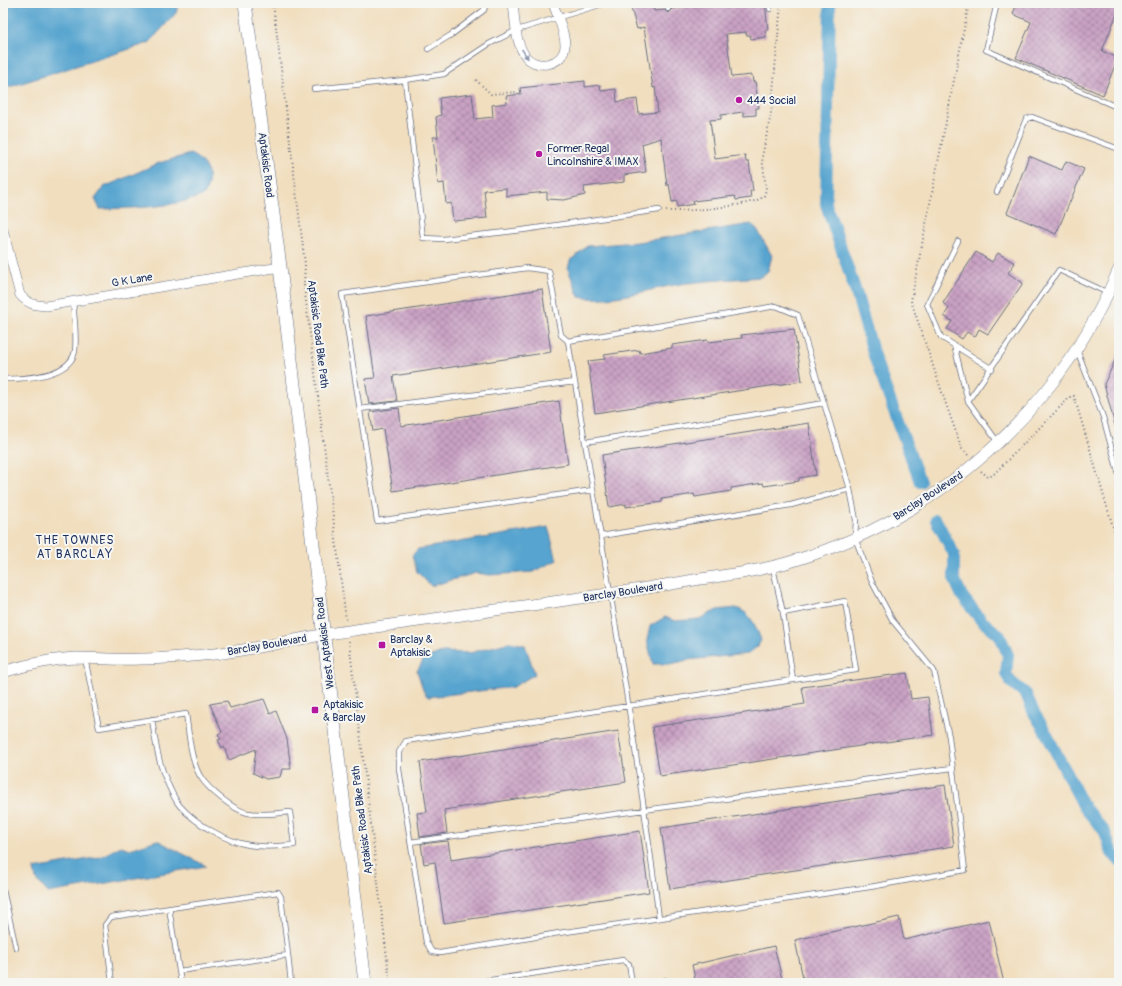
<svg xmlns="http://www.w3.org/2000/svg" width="1122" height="986" font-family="Pangolin,sans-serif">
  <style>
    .water { fill: #56a4cf; stroke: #386a96 }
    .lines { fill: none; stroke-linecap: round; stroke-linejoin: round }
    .canal { stroke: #56a4cf; stroke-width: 12 }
    .building { fill: url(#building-cross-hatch) }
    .service-casing { stroke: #666c80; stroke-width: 6 }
    .minor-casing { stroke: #666c80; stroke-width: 10 }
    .tertiary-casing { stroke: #666c80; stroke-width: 12 }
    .secondary-casing { stroke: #666c80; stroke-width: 14 }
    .path { stroke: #666c80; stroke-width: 2; stroke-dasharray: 1 3; stroke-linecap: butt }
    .service { stroke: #fff; stroke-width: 4.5 }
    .minor { stroke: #fff; stroke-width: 9 }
    .tertiary { stroke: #fff; stroke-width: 11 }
    .secondary { stroke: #fff; stroke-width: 13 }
    .oneway { fill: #8d97ae }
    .poi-dot { fill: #b5179e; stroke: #f6f6f2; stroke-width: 1.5 }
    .labels { text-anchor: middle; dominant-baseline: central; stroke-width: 4; stroke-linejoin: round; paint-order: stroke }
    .poi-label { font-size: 11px; fill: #1b2f5e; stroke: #f6f6f2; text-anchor: start }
    .street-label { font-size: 11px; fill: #1b2f5e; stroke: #f6f6f2 }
    .neighbourhood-label { font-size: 12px; letter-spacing: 1px; fill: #1b2f5e; stroke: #f6f6f2 }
  </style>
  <defs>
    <pattern id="building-cross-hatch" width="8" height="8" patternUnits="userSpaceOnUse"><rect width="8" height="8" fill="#caa2c4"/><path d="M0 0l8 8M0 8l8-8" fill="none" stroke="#a384a2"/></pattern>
  </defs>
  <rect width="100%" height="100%" fill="#f6f6f2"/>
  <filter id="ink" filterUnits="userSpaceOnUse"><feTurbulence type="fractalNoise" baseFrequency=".025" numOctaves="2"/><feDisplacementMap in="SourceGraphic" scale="8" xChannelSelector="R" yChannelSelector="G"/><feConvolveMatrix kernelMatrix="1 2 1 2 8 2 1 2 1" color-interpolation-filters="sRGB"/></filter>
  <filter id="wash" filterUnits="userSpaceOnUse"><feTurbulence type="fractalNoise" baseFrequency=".012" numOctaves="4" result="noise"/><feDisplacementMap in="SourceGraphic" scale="16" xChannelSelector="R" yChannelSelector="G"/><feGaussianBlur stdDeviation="0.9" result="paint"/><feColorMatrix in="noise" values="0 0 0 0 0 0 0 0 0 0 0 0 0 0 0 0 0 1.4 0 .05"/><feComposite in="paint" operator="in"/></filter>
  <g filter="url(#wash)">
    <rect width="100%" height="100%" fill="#f1debe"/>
    <path class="water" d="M3,3H179L176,13L149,43L3,89Z
      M190,154C208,162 213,178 204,195C171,208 135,208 100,209L95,199L104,187L159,163Z
      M751,224L757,229L772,256L768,271L761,277C737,279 712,280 688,283C652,287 616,303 579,297L568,269L570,261L587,246L638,242Z
      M548,527L557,560L533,572L490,575L476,573L431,586L417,572L412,555L418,549Z
      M736,608C751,612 756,627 761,640L758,646L748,654L687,660L672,664H653L647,640L650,626L665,617L675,621L699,619L717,610Z
      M510,642L525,645L535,674L513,687L428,697L424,692L417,671L424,659L442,652L470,653Z
      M157,840L206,866L48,893L36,879L34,869L100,857L121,846L130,849Z"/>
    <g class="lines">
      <path class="canal" d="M830,3L826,204L856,292L875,359L920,482
        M936,520L954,554V578L962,596L981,620L1000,636L1008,655L1006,674L1011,682L1026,694L1034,713L1044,729L1084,807L1105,832L1112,853L1119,860"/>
    </g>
    <g id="blocks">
      <path class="building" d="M648,3H652L654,11L664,10L668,13L672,9L716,3H765L768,30H765L766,37L751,39L750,35H746V32L726,34L732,77L752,75L753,82L755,81L759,108H756V115L744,116L743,112L721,115V119L710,120L715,159L745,155L746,162H749L753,191H750L751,198L736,200L735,196L693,201L694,204L677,207V201L672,202L669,184L667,186L661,138L642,144L646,172L624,175V182L584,187L585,195L564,200L547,199V192L506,196V188L484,190L487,218L453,221L451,203L446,204L444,183L438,184L433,137H438L436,117L441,115L439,98L472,94L475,119L493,117L492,105L507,103L506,96L521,94L520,88L585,81V87L600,85L601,91L616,89L617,102L637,99L639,114L658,112L655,87L653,88L644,27L637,29L631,8Z
        M1017,3H1119V9L1102,51L1118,58L1103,95L1016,58L1031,22L1013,14Z
        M1029,156L1062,170L1066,161L1084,169L1056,234L1007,213Z
        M976,252L992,262L998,253L1015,263L1008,273L1023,283L988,334L979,329L975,337L967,332L962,339L947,329L952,321L944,316L949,308L943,303Z
        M542,289L551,352L393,376L397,401L369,404L365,379L375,378L366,316Z
        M794,329L802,381L595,413L588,361L605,359L604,355L639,350L640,353L672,348V345L708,340L709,342L742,338L741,335Z
        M1119,352V428L1116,429L1104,384Z
        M559,401L568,464L393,491L383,429L373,431L370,412L399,408L401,426Z
        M809,423L816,475L799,478V481L764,486L763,483L731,488V491L695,497L694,494L662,499V502L626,507V504L609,507L602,455Z
        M907,673L911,699L928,697L933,735L660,776L652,727L805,704L802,687Z
        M264,699L270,714L276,711L287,739L291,769H282L280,777L266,779L253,773L256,749L229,760L224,747L222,748L218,740L221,739L218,734L222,732L210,704L227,701L230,708Z
        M618,731L626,782L444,810L447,833L420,837L417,813L427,812L420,762Z
        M945,785L954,846L670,889L661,828Z
        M640,831L649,892L444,923L435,862L424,864L421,844L448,841L451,860Z
        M899,917L904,940L989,920L1004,983H804L795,940Z
        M774,946L783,983H696L692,965Z"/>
    </g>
  </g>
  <g filter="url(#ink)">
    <use href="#blocks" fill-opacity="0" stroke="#666c80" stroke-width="1"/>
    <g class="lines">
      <defs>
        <path id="service" d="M606,3L517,30L489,44L444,74L405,80L423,238L443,239L523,230L659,210
          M667,3L668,9
          M997,3L986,50L1119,108
          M770,9V3
          M428,49L451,35L484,10L486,3
          M314,89L405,80
          M997,192L1026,119L1032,117L1119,149
          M958,241L927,304L941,337L992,369
          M568,341L776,306L798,315L824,403
          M954,345L968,401L997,441
          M1077,350L1103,417L1119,475
          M3,379C24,379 70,377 75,351C77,335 74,317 73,301
          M968,401L1059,270L1108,293
          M360,409L575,382
          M585,442L824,403L850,489L856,520L855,538L872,582L893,621L934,671L949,737L965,870L870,887L559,933L440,953L432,952L426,942L399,769V752L406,741L856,670L845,601L783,613L773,568
          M593,490L377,521L342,294L527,268L549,271L561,335L568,341C600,533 634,725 659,918
          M601,536L791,505L850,489
          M783,613L793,680
          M85,658L99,728L186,714C189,733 190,758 200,776C208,789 233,810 248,813C262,815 276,814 290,812L294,845C279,846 264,848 249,845C225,841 196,824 180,806C175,800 170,789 167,782C158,762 155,740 152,719
          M410,842L952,768
          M3,890L16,948
          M169,908L181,983
          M179,971L288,955L291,983
          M665,980L666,983
          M112,983L105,925L111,917L278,892L281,897L288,955
          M471,983L623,960L629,964L632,983"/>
        <path id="minor" d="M513,3C515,18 515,41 524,54C534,71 565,66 565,45C565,31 557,16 553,3
          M3,230L20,295C28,304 34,305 46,306L280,267"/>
        <path id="tertiary" d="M3,672C26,665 52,659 77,658C98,658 119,660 140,659C161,659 182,657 203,655C242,652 282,642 321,635C379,626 437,619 495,610C561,601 628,592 694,580C727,575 761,571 793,561C940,517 1059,410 1119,269"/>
        <path id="secondary" d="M245,3L280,267L365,983"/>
      </defs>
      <use href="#service" class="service-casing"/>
      <use href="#minor" class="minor-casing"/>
      <use href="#tertiary" class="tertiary-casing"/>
      <use href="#secondary" class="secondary-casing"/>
      <path class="path" d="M273,3L305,264L304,286L346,620
        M476,80L491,94L518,92
        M666,211C681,212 753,206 763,197C765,195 765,192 766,189L762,157L771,114L781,3
        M968,455L962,449L947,407L911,301L969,3
        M981,471L988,477L993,475L1067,400L1071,396H1074L1119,547
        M349,641L390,983"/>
      <use href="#service" class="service"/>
      <use href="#minor" class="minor"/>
      <use href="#tertiary" class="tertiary"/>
      <use href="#secondary" class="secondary"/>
    </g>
    <defs><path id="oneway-solid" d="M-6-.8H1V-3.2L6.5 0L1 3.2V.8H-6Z"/></defs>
    <use class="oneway" href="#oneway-solid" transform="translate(525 54) rotate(56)"/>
  </g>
  <g class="poi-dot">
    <circle cx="739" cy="100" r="4"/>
    <circle cx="539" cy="154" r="4"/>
    <rect x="378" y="641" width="8" height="8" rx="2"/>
    <rect x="311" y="706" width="8" height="8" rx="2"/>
  </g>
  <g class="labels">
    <g class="poi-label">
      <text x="747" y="100">444 Social</text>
      <text x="547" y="148">Former Regal<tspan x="547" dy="13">Lincolnshire &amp; IMAX</tspan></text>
      <text x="390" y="639">Barclay &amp;<tspan x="390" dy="13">Aptakisic</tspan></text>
      <text x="323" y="704">Aptakisic<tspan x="323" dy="13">&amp; Barclay</tspan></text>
    </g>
    <g class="street-label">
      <text transform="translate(266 165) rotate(83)">Aptakisic Road</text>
      <text transform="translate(132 280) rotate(-9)">G K Lane</text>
      <text transform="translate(318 334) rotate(83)">Aptakisic Road Bike Path</text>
      <text transform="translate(928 496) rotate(-33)">Barclay Boulevard</text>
      <text transform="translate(623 592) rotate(-9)">Barclay Boulevard</text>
      <text transform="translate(325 643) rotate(-97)">West Aptakisic Road</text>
      <text transform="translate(267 645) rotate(-10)">Barclay Boulevard</text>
      <text transform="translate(362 820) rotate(-97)">Aptakisic Road Bike Path</text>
    </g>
    <g class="neighbourhood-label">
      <text x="75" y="540">THE TOWNES<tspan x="75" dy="14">AT BARCLAY</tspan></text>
    </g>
  </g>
  <rect width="1122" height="986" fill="none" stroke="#f6f6f2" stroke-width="16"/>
</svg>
